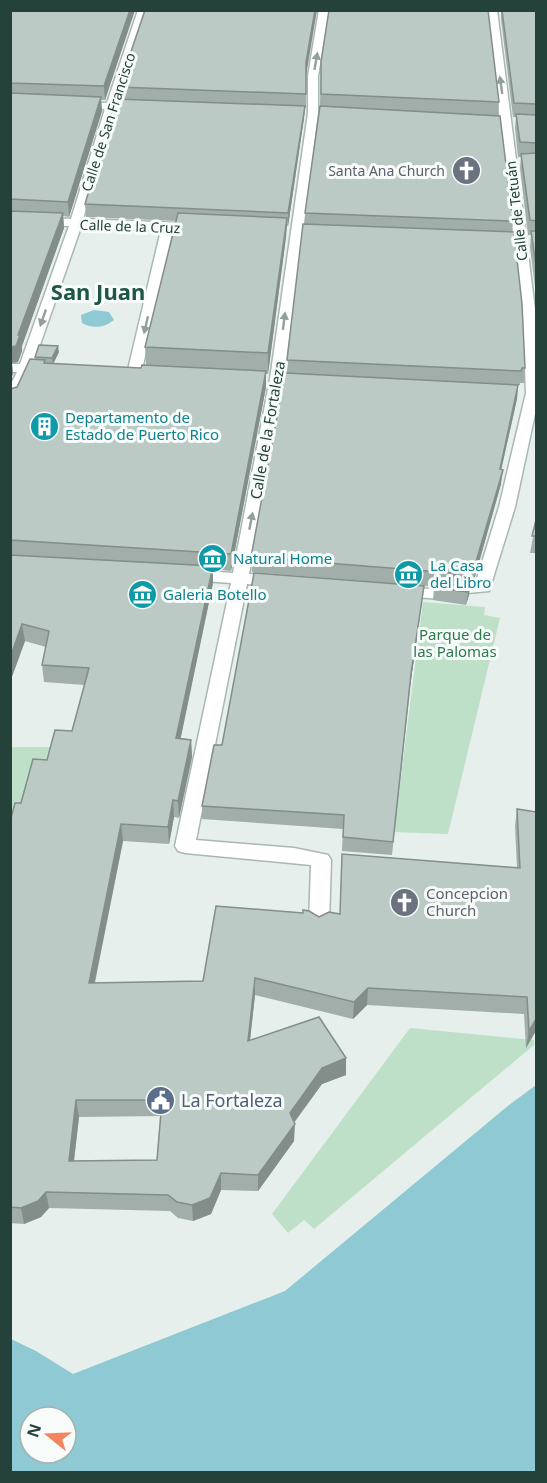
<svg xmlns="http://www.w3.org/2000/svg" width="547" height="1483" font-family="'Noto Sans',sans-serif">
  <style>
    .green { fill: #bfe0c8 }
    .water { fill: #8ec9d4; fill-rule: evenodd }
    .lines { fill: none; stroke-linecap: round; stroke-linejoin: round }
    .minor-casing { stroke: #a8b8b2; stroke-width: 3 }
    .minor { fill: #fff; fill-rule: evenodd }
    .wall { fill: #a1aea9; fill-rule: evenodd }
    .shaded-wall { fill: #838d89 }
    .building { fill: #bbcac4; stroke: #838d89; stroke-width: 1.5; fill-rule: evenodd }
    .oneway { fill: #92a09c }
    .labels { text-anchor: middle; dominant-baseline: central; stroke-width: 6; stroke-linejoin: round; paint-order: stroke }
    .far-street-label { font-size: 14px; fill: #24423a; stroke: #f7fbf9 }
    .far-worship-label { font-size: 14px; fill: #5b616d; stroke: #f7fbf9; text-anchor: end }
    .culture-label { font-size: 15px; fill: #0d838f; stroke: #f7fbf9; text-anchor: start }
    .street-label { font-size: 15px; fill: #24423a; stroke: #f7fbf9 }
    .park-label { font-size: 15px; fill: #2d7a4b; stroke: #f7fbf9 }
    .worship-label { font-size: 15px; fill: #5b616d; stroke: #f7fbf9; text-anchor: start }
    .near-service-label { font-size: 18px; fill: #4e5e75; stroke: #f7fbf9; text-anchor: start }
    .far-town-label { font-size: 22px; font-weight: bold; fill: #1f5548; stroke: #f7fbf9 }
  </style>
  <rect width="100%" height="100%" fill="#e6efeb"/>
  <path class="green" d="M423,602L485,607L484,615L500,618L448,834L394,832Z
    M10,747H57L10,840Z
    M410,1028L534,1040V1045L314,1229L304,1220L288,1233L272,1214Z"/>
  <path class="water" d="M94,310L109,312L114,320C104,328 93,329 82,323L81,315Z
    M536,1085V1472H11V1339L36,1351L73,1374L285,1291L509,1105ZM30,1417H66V1453H30Z"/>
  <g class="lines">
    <defs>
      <path id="minor" d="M138,10H148L117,103L138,104L143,107L138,110L115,109L83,219L198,224L204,228L198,232L173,231L141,374L134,378L127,374L161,230L81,227L33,365L48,366L55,370L48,374L30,373L17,402L10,406V386L17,372H10V364H20L69,226L10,224V216L71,219L105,109L78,108L73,105L78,102L107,103Z
        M319,10H329L318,76V113L284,379L249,574L276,576L284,581L276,586L247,584L196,840L294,848L328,855L331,860L329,924L326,929L319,932L312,929L309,924L311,865L185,853L178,851L175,846L231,583L190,580L182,575L190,570L233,573L270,379L308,113V76Z
        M487,10H497L536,317V409L515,507L489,591L467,593L463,599L457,600L399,596L393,595L391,591L393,587L453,590L456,584L476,582L499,507L526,393L523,318Z"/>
    </defs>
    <use href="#minor" class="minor-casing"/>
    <use href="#minor" class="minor"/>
  </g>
  <path class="wall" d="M10,10H135L105,100H101L102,111L69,217L63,216L64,228L22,346V351L18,362L12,363L13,374L10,380Z
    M501,10H537V303L530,247L531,235H528L520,168L521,157H518L515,128L516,117H513L501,19Z
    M321,62L499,102L498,116L513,221L512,232L525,368L524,383H520V385H518L517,399L501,470V484L474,580L456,582L452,588L252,572L251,557L287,373V360L305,224V213L320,106Z
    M306,75V108H305L304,118L288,226H287L286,237L268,374H266V387L231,571L213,569V583L180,739L191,740L192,757L179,818L174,817L169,844L123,841L95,983L203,981L319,917L340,914L517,868L515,826L517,809L536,812L537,809V1029L526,1048L524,1014L367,1005L353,1019L255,995L250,1040L346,1075L322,1084L294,1123V1141L258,1191L221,1190L211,1214L193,1221L178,1218L170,1211L49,1208L41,1217L24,1224L10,1223V822L47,760L72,731L84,685L44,682L42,665L46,647L25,641L10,682V389L17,387L36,360L35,357L59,352L53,364L141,368L146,365L145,347L176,221L86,217L85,204L120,100L119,87ZM161,1116L157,1160L74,1161L79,1117Z
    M537,516V553H530Z
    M470,583L469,595L466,605L433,600L434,588L459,590L465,589Z
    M424,586L410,687L392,855L342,851L343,829L202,819V806L222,745Z"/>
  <path class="shaded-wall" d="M130,10H135L105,100L104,86Z
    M315,10H317L306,76V62Z
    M101,97L102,111L69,217L68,202Z
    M305,106L304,118L288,226V213Z
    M63,213L64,228L22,346V351L18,362L12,363L13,374L10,380V347L18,335Z
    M287,218L286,237L268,374V353Z
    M58,346L59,352L53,364L52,358Z
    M266,371V387L231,571V554Z
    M518,385L517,399L498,484L500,469Z
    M503,470L501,484L474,580L475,565Z
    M213,566V583L177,756L176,738Z
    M457,567L456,582L452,588L453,573Z
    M470,583L469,595L466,605L468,592Z
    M424,586L410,687L392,855L411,674Z
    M22,624L25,641L10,682V658Z
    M191,740L192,757L179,818L178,801Z
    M173,800L174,817L169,844L168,827Z
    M121,824L123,841L91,1000L89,983Z
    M255,978V995L248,1058V1041Z
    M368,988L367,1005L353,1019L354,1002Z
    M537,1017V1029L526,1048L529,1031Z
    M346,1058V1075L322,1084L289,1129L290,1113L322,1068Z
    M76,1100L79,1117L72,1177L69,1161Z
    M295,1124L294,1141L258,1191V1175Z
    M221,1173V1190L211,1214L193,1221L192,1205Z
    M46,1192L49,1208L41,1217L24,1224L21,1208Z"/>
  <path class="building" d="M10,10H130L104,86L10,83Z
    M145,10H315L306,62V94L119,87Z
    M329,10H488L499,102L321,94V62Z
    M502,10H537V104L514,103Z
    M10,93L101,97L68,202L10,199Z
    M116,99L305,106L288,213L85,204Z
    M320,106L500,116L513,221L305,213Z
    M516,114L537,115V143L520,142Z
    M537,153V221L530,220L521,154Z
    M10,211L63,213L18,335H20L16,346L10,347Z
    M178,213L287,218L268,353L145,347Z
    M303,224L514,232L522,304L525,368H522L521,371L287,360Z
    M531,231H537V272Z
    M39,345L58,346L52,358L35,357Z
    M30,359L45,360L44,363L141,368L142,365L266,371L231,554L10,540V389L17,387Z
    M285,373L518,385L500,469L503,470L475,565L457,567L453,573L251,557Z
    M537,516V536H532Z
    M10,555L213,566L176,738L191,740L178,801L173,800L168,827L121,824L89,983L203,981L216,906L303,913V910L309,911L319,917L329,912L340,914L342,854L520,868L517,809L536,812L537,810V1017L529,1031L527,997L368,988L354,1002L255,978L248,1041L319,1017L346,1058L322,1068L290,1113L295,1124L258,1175L221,1173L210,1198L192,1205L177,1202L168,1195L46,1192L38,1201L21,1208L10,1207V822L15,803H21L33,759L47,760L55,730L72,731L89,668L42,665L49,631L22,624L10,658ZM76,1100H162L157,1160L69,1161Z
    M254,573L424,586L411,674L393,842L343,837L344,815L202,806L214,745H222Z
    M470,583L468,592L434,588L459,590L465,589Z"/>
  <defs><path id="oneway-solid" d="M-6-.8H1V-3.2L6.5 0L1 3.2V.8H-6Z" transform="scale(1.5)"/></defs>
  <g class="oneway">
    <use href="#oneway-solid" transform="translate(316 61) rotate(-80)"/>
    <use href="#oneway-solid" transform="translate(501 85) rotate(-98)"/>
    <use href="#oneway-solid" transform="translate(43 318) rotate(109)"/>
    <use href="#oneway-solid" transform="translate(284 321) rotate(-83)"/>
    <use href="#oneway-solid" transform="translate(146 325) rotate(103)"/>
    <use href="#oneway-solid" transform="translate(251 521) rotate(-79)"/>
  </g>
  <defs>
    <symbol id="church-disc" viewBox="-11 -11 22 22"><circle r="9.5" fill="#6b7280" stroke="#f7fbf9"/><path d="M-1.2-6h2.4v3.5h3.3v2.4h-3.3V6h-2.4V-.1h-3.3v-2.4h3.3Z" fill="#fff"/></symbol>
    <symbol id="building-disc" viewBox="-11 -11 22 22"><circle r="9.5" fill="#0f9aa8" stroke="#f7fbf9"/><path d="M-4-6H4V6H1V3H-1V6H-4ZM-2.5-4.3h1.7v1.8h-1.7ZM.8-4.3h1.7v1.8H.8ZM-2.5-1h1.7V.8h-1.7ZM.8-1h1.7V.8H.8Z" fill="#fff"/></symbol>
    <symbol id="museum-disc" viewBox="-11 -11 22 22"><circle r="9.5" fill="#0f9aa8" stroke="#f7fbf9"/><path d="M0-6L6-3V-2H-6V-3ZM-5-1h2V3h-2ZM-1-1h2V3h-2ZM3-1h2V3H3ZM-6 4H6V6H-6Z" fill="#fff"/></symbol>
    <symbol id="civic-disc" viewBox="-11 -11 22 22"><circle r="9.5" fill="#5c6f8a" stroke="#f7fbf9"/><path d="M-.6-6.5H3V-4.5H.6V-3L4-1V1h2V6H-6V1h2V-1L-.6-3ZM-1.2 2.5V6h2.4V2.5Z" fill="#fff"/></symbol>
  </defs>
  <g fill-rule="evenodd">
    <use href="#church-disc" x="450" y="154" width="33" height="33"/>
    <use href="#building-disc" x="28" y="410" width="33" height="33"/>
    <use href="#museum-disc" x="196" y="542" width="33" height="33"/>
    <use href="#museum-disc" x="392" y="558" width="33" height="33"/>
    <use href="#museum-disc" x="126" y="578" width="33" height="33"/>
    <use href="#church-disc" x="388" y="886" width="33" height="33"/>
    <use href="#civic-disc" x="144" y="1084" width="33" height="33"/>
  </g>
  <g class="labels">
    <g class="far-street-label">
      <text transform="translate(108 122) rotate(-72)">Calle de San Francisco</text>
      <text transform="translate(516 211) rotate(-97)">Calle de Tetuán</text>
      <text transform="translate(130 226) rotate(2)">Calle de la Cruz</text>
    </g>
    <g class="far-worship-label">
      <text x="445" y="170">Santa Ana Church</text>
    </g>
    <g class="culture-label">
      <text x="65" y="417">Departamento de<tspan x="65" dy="17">Estado de Puerto Rico</tspan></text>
      <text x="233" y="558">Natural Home</text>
      <text x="430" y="565">La Casa<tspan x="430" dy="17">del Libro</tspan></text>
      <text x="163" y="594">Galeria Botello</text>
    </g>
    <g class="street-label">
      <text transform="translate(267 430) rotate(-80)">Calle de la Fortaleza</text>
    </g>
    <g class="park-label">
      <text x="455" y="634">Parque de<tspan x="455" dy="17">las Palomas</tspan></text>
    </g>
    <g class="worship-label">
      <text x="426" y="893">Concepcion<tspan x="426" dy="17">Church</tspan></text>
    </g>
    <g class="near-service-label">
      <text x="181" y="1100">La Fortaleza</text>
    </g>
    <g class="far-town-label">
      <text x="98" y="291">San Juan</text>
    </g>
  </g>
  <rect width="547" height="1483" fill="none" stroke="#24423a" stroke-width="24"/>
  <g transform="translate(48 1435) rotate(288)"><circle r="28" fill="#f7fbf9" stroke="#a3b1ad" stroke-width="1.5"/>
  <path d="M0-4.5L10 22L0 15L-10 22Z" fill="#f4845f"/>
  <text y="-9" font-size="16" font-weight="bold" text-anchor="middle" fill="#24423a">N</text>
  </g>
</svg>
